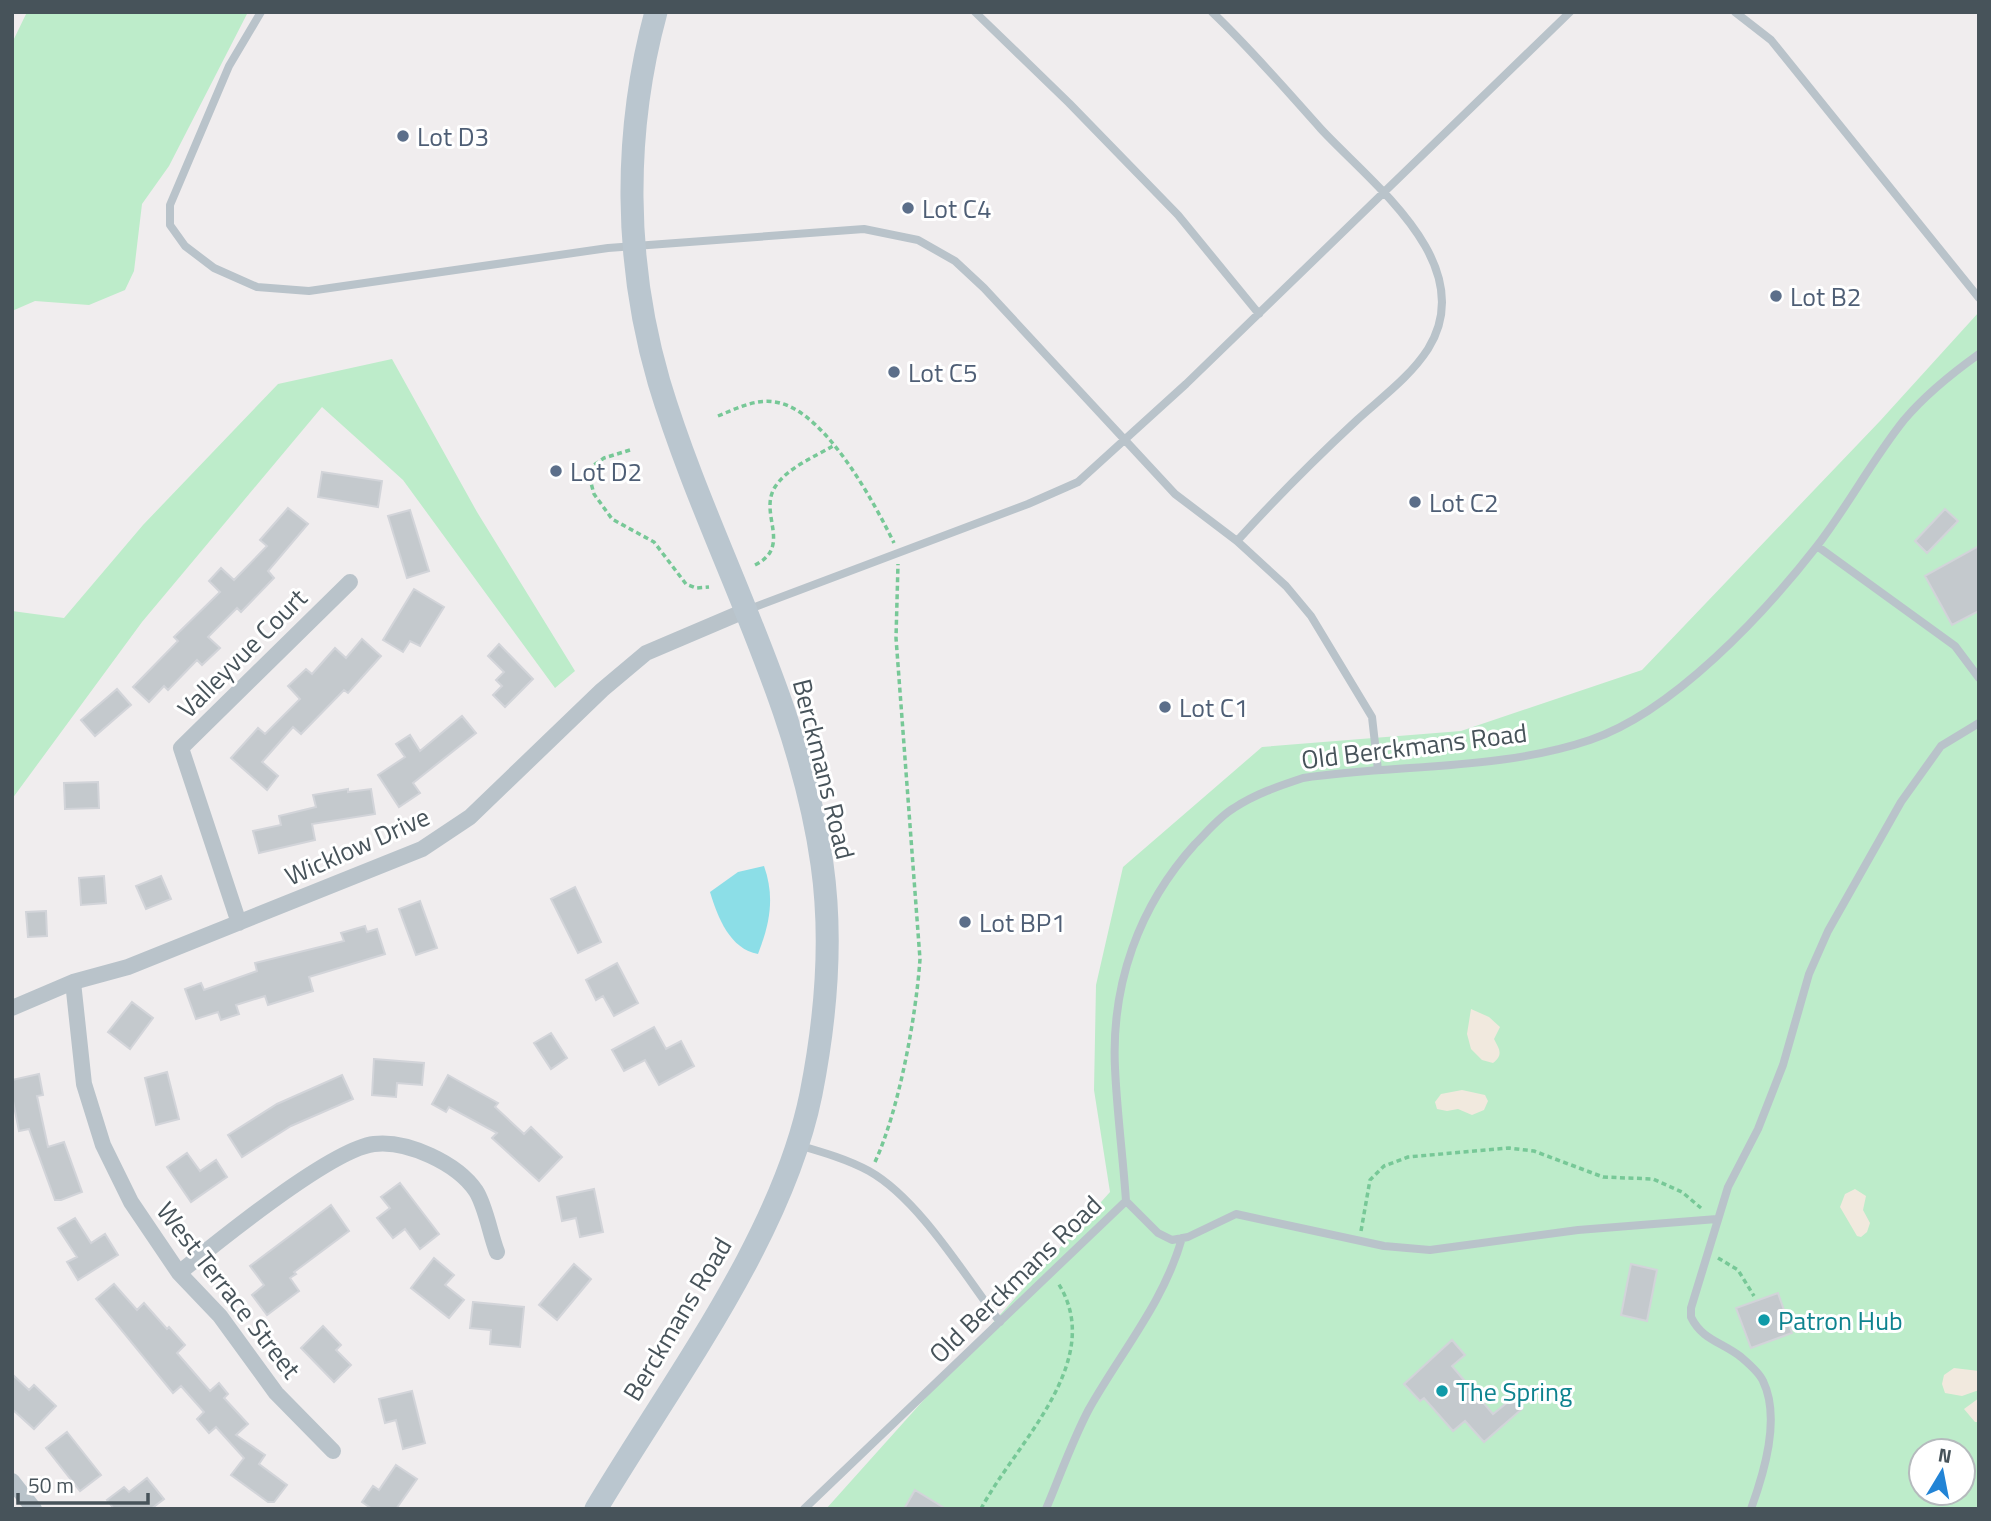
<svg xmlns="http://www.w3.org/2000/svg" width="1991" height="1521" font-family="'Titillium Web',sans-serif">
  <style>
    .green { fill: #bdecca; fill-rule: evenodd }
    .sand { fill: #f1e9de }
    .water { fill: #8cdee7 }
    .building { fill: #c4c9cd; stroke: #d2d4d9; stroke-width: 2 }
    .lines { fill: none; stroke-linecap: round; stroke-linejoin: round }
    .path { stroke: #77c897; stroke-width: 3.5; stroke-dasharray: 5 3.5; stroke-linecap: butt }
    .lane { stroke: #b9c3ca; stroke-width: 8 }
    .street { stroke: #b9c3ca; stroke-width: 16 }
    .secondary { stroke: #bac6cf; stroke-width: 23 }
    .service-dot { fill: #5c6f8a; stroke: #fff; stroke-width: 2.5 }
    .culture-dot { fill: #0f9aa8; stroke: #fff; stroke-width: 2.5 }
    .labels { text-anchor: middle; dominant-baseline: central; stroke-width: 6; stroke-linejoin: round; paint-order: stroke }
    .service-label { font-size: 26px; fill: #4e5e75; stroke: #fff; text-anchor: start }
    .street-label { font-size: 26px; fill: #47535a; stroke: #fff }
    .culture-label { font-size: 26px; fill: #0d838f; stroke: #fff; text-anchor: start }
  </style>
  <rect width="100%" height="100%" fill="#f0edee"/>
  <path class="green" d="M27,12H248L169,166L142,204L134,271L125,290L89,305L35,301L12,311V43Z
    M1979,312V1509H826L1110,1192L1094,1090L1096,985L1123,867L1262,747L1461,731L1642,670L1880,421ZM1921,1451H1963V1493H1921Z
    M392,359L477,512L575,671L555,688L403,480L322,407L142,622L12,799V611L64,618L143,525L278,384Z"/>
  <path class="sand" d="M1471,1009L1489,1017L1500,1027L1494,1039C1499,1049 1504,1054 1493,1063L1482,1060L1471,1049L1467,1034Z
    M1462,1090L1485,1095L1488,1101L1484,1110L1472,1115L1458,1109L1447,1111L1437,1109L1435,1102L1441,1094Z
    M1855,1189L1866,1196L1863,1210L1870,1223L1867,1232L1861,1237L1857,1236L1840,1207L1845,1194Z
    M1954,1368L1979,1371V1390L1962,1396L1945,1393L1942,1384L1944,1375Z
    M1979,1398V1422H1975L1964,1409Z"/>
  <path class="water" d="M764,866C775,897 770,923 758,954C730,949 718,918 710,892L738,872Z"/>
  <path class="building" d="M322,472L382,481L378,507L318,497Z
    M288,508L308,524L268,571L274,578L241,612L237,608L208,637L220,648L202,665L197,660L168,690L164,686L149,702L133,687L178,641L174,637L220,592L209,581L221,568L234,580L267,546L260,540Z
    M1945,509L1958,521L1927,553L1915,541Z
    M410,510L429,571L407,578L388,516Z
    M1979,546V611L1952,625L1925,576Z
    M414,589L444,607L420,646L410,641L403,652L383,640Z
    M362,639L381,656L348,693L344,690L301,734L293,727L262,762L278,776L267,790L231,758L258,728L265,734L300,699L288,686L306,669L312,674L335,648L346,658Z
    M499,644L533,679L505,707L493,695L502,686L496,680L504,672L488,656Z
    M117,689L131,705L95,736L81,720Z
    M462,716L476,733L413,783L420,793L399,807L378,775L405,757L396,744L410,735L420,751Z
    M98,782L99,808L65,809L64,783Z
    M348,789V792L371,789L375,814L312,824L315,840L259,853L253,831L281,825L279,816L316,807L313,795Z
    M104,876L106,903L81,905L79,878Z
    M161,876L171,899L146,909L136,886Z
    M575,887L601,942L578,953L551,899Z
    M420,901L437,948L416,955L399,909Z
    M46,911L47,936L28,937L26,912Z
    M365,926L367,932L377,929L385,954L309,977L313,991L268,1005L265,996L236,1005L239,1014L221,1020L218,1012L196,1019L185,989L201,983L204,990L257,971L255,963L344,941L341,933Z
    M617,963L638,1003L614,1016L603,996L596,1000L586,980Z
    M132,1002L153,1018L130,1049L108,1032Z
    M654,1027L666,1049L681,1041L694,1066L659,1085L645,1060L624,1071L612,1050Z
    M551,1033L567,1058L551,1069L534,1043Z
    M374,1059L424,1063L422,1085L397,1083L396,1097L372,1095Z
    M167,1072L179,1119L156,1125L145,1078Z
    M39,1074L43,1095L37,1096L48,1147L64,1142L82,1192L61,1200H55L29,1129L19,1131L12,1096V1080Z
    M342,1075L353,1099L291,1126L242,1157L228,1135L277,1104Z
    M448,1075L498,1103L495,1107L524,1134L531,1127L562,1157L539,1181L492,1138L497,1133L449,1107L446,1112L432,1104Z
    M187,1153L200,1171L216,1160L227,1177L191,1202L167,1167Z
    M400,1183L439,1234L420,1249L405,1229L393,1238L377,1218L390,1208L381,1197Z
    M594,1189L603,1232L580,1237L576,1218L562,1221L557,1197Z
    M331,1205L349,1231L294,1272L296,1274L290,1278L299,1291L267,1315L252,1295L264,1285L250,1266Z
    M75,1218L91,1243L105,1234L118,1255L78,1280L67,1262L77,1257L58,1228Z
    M434,1258L454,1275L445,1285L464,1300L449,1318L411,1288Z
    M574,1264L591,1279L557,1320L539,1305Z
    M1631,1264L1657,1270L1647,1321L1621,1315Z
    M114,1284L137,1310L144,1303L167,1329L169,1327L185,1345L177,1353L210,1391L219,1383L228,1394L224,1398L248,1424L236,1435L265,1455L259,1464L287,1485L274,1502H268L231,1475L244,1458L216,1427L209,1433L197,1419L204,1412L181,1386L173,1393L96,1299Z
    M1778,1293L1792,1333L1751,1348L1736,1308Z
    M473,1302L524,1307L520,1347L490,1344L491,1330L470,1328Z
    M323,1326L341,1345L336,1350L351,1365L334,1382L301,1348Z
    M1452,1340L1465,1355L1452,1366L1493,1414L1514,1397L1523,1408L1484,1442L1465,1421L1453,1431L1424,1398L1420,1401L1404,1384Z
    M12,1374L29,1390L34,1385L56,1406L34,1429L12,1409Z
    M412,1391L425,1443L403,1449L396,1420L385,1423L379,1399Z
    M67,1432L101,1475L80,1491L46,1448Z
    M396,1465L417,1479L396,1509H372L362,1502L373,1486L379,1490Z
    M147,1478L164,1499L151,1509H114L107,1500L124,1487L129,1492Z
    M915,1490L946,1509H904Z"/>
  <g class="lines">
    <path class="path" d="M718,416C738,408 758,397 780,403C827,415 874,502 894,543
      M630,450L604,458L594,465L591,483L594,494L612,519L654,542L686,584L696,588L709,587
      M755,565C793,546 758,514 775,487C787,468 814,457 833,446
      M875,1162C899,1110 916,1017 920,959L896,638L898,564
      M1361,1231L1370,1180L1384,1166L1408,1157L1509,1148L1534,1151L1603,1177L1653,1179L1682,1192L1701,1208
      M1718,1258L1738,1270L1754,1296
      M981,1509C1014,1445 1108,1361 1058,1283"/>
    <path class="lane" d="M261,12L229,66L170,205V225L185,246L214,268L257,287L309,291L608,248L864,229L918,240L955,261L984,288L1175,494L1237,541L1286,586L1311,616L1372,717L1378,770
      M975,12L1069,103L1178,215L1259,314
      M1212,12C1251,49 1285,89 1321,129C1371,183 1481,264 1428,349C1410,377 1381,398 1357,420C1315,459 1275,499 1237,541
      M1735,12L1771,40L1979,298
      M1817,546L1955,646L1979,678
      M747,610L1028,504L1078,482L1186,384L1570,12
      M798,1145C822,1152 847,1159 869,1171C919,1199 965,1276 1000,1322
      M1126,1201L1158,1233L1172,1240L1188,1237L1236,1214L1384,1246L1430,1250L1578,1230L1717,1219
      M804,1509L1126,1201C1123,1157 1117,1113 1115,1068C1111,984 1139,906 1195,844C1207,832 1220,816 1234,808C1255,794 1279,786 1303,778C1398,764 1498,771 1590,740C1673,712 1764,614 1817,546C1848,506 1872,460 1904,420C1926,394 1951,374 1979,354
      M1046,1509C1060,1476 1072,1441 1089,1409C1121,1352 1164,1302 1182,1238
      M1751,1509C1764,1473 1781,1418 1763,1381C1759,1372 1748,1363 1741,1357C1722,1342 1702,1340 1691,1317V1308L1728,1187L1758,1129L1783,1065L1809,974L1828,931L1901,802L1941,746L1979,723"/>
    <path class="street" d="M239,923L181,748L350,582
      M73,982L84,1084L103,1145L131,1202L179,1273L220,1316L276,1393L333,1451
      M12,1008L73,982L128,967L422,849L470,817L602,690L646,653L747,610
      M179,1273C216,1243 331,1149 374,1144C407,1140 457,1163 476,1191C486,1207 490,1234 497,1252
      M12,1481L34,1509"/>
    <path class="secondary" d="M596,1509C671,1383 782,1238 811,1094C826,1018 833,941 822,864C798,694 708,545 659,382C624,262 623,133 656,12"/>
  </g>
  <g class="service-dot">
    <circle cx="403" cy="136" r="7"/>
    <circle cx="908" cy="208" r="7"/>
    <circle cx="1776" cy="296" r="7"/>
    <circle cx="894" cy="372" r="7"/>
    <circle cx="556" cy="471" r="7"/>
    <circle cx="1415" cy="502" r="7"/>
    <circle cx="1165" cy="707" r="7"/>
    <circle cx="965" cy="922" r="7"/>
  </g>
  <g class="culture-dot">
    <circle cx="1764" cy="1320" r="7"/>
    <circle cx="1442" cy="1391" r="7"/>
  </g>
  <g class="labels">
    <g class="service-label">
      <text x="417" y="136">Lot D3</text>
      <text x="922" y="208">Lot C4</text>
      <text x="1790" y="296">Lot B2</text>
      <text x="908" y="372">Lot C5</text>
      <text x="570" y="471">Lot D2</text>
      <text x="1429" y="502">Lot C2</text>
      <text x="1179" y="707">Lot C1</text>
      <text x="979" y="922">Lot BP1</text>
    </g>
    <g class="street-label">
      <text transform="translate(242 653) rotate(-45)">Valleyvue Court</text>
      <text transform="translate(1414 746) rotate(-7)">Old Berckmans Road</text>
      <text transform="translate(824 769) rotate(76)">Berckmans Road</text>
      <text transform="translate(357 846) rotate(-24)">Wicklow Drive</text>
      <text transform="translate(1015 1279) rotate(-44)">Old Berckmans Road</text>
      <text transform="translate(229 1290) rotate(52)">West Terrace Street</text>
      <text transform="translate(677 1319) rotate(-59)">Berckmans Road</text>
    </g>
    <g class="culture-label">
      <text x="1778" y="1320">Patron Hub</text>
      <text x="1456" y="1391">The Spring</text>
    </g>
  </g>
  <rect width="1991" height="1521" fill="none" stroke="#47535a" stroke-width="28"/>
  <g transform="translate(1942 1472) rotate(10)"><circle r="33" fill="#ffffff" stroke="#b5babd" stroke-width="2"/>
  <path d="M0-5L12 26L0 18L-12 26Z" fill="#2284d6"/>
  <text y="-10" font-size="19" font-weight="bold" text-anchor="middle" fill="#47535a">N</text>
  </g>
  <path d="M18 1493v10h130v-10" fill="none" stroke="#47535a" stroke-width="3.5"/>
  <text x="28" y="1493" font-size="21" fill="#47535a" stroke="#ffffff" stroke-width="5" paint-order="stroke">50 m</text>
</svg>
